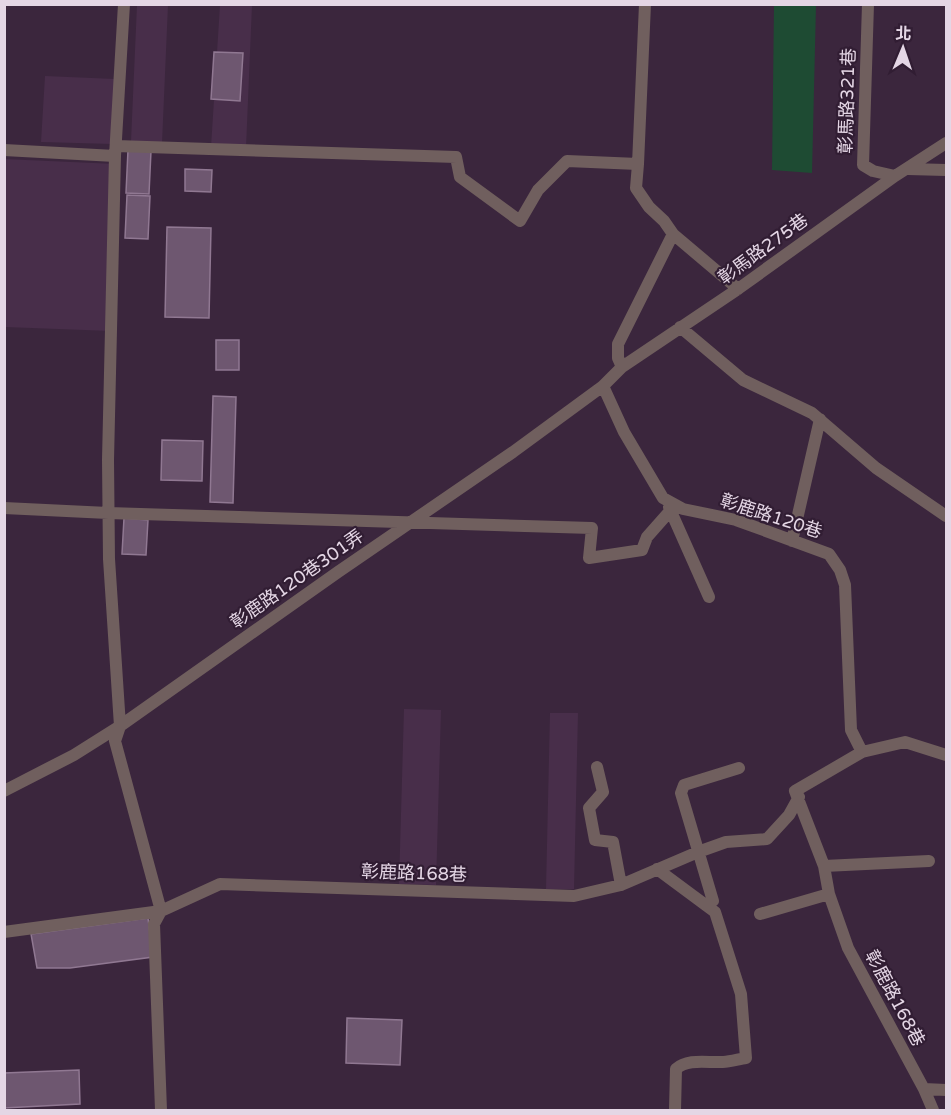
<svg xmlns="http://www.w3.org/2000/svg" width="951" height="1115" font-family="'Varela Round','Noto Sans TC',sans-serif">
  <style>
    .built { fill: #482e4a }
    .green { fill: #1e4b33 }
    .building { fill: #6e5770; stroke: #907892; stroke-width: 1.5 }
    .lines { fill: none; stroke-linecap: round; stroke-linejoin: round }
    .minor { stroke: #705f5e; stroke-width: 12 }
    .labels { text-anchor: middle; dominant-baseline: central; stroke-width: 4.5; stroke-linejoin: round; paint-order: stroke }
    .street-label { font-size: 18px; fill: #e4d6e5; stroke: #311d33 }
  </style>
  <rect width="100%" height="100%" fill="#3b263d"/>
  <path class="built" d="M137,5H168L162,143L131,141Z
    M220,5H252L246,148L211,147Z
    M45,76L115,79L112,144L41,142Z
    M4,159L116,164L111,331L5,327Z
    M404,709L441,710L436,885L399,884Z
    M550,713H578L574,889H546Z"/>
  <path class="green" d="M806,4L816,5L812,173L772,170L774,5Z"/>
  <path class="building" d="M214,52L243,53L240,101L211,99Z
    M128,150L151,151L149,194L126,193Z
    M185,169L212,170L211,192L185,191Z
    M127,195L150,196L148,239L125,238Z
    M167,227L211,228L209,318L165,317Z
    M216,340H239V370H216Z
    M213,396L236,397L233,503L210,502Z
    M162,440L203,441L202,481L161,480Z
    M124,518L148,520L146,555L122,554Z
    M148,918L153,957L70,968H37L31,934Z
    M347,1018L402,1020L400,1065L346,1063Z
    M79,1070L80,1104L4,1108V1073Z"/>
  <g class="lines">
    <path class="minor" d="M124,4L115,156L108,460L109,559L120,726L115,741L161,911L154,924L161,1110
      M645,4L638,164L636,188L649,207L664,221L673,234L738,289
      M868,4L863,165L873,171L895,176
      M116,146L456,157L460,177L520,221L538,190L567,161L638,164
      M4,150L115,156
      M908,169L946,170
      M680,327L743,380L812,413L876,468L946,516
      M622,367L618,358V344L673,234
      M603,386L624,432L663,498L683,509L736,520L829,554L840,570L845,585L851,730L862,752
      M669,507L709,597
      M4,508L108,513L592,528L589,558L642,550L647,537L670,511
      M792,541L820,419
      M597,767L603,792L589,808L595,840L613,842L621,885
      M4,791L74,755L120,726L338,572L513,452L603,386L622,367L738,289L895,176L946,143
      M824,866L929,861
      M657,869L715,912L741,994L746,1058C739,1059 730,1062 723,1062C708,1063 688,1058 676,1069L675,1110
      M713,901L681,793L684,785L739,768
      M760,914L829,894
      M4,932L161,911L220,884L574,896L621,885L698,852L726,842L767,839L789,815L799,797
      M924,1089L946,1090
      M933,1110L924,1089L848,948L829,894L824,866L795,791L862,752L905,742L946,755"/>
  </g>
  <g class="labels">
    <g class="street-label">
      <text transform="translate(847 101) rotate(-88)">彰馬路321巷</text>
      <text transform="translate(763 249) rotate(-36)">彰馬路275巷</text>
      <text transform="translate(771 516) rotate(18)">彰鹿路120巷</text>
      <text transform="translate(297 579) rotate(-35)">彰鹿路120巷301弄</text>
      <text transform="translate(414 873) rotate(2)">彰鹿路168巷</text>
      <text transform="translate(895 998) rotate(62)">彰鹿路168巷</text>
    </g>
  </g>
  <rect width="951" height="1115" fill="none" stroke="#e4d6e5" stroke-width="12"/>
  <g transform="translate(903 48) rotate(2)" stroke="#311d33" stroke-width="4.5" paint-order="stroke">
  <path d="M0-4.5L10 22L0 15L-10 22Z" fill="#e4d6e5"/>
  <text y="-9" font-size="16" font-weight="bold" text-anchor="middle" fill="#e4d6e5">北</text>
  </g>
</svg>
